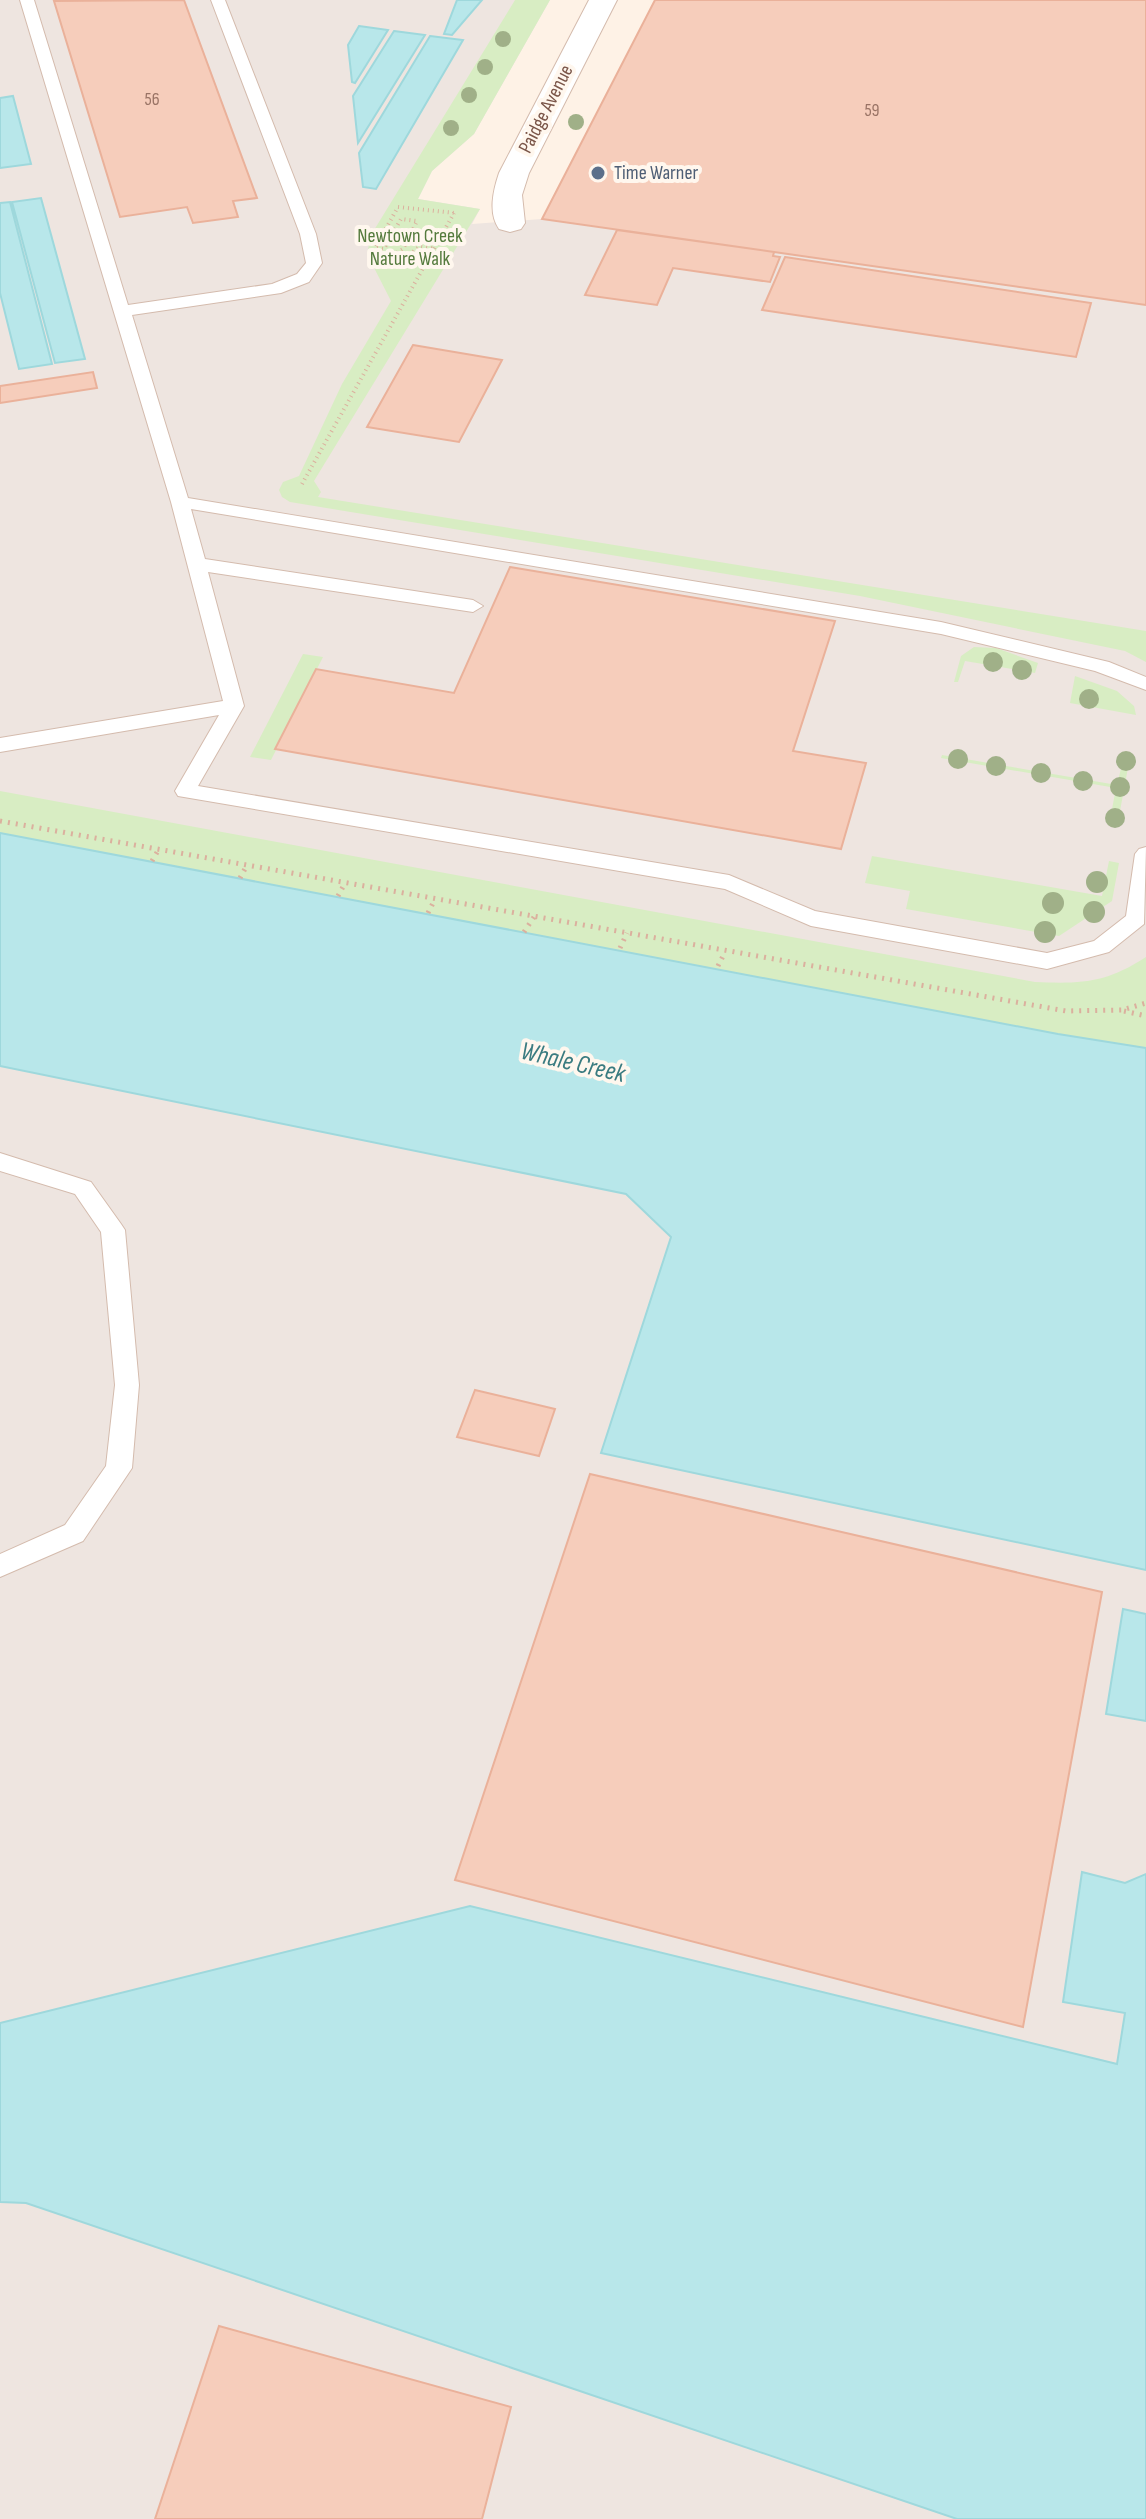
<svg xmlns="http://www.w3.org/2000/svg" width="1146" height="2519" font-family="'Sofia Sans Condensed',sans-serif">
  <style>
    .industrial { fill: #eee5e0 }
    .green { fill: #d8edc3 }
    .water { fill: #b8e7ea; stroke: #9ed8dc; stroke-width: 2 }
    .building { fill: #f6cdbb; stroke: #eab19a; stroke-width: 2 }
    .lines { fill: none; stroke-linecap: round; stroke-linejoin: round }
    .service-casing { stroke: #d4bbad; stroke-width: 2 }
    .minor-casing { stroke: #d4bbad; stroke-width: 2 }
    .path-far1 { stroke: #dbb09e; stroke-width: 4; stroke-dasharray: 1 4; stroke-linecap: butt }
    .path { stroke: #dbb09e; stroke-width: 5; stroke-dasharray: 2 6; stroke-linecap: butt }
    .service { fill: #fff; fill-rule: evenodd }
    .minor { fill: #fff; fill-rule: evenodd }
    .tree { fill: #a0b088 }
    .service-dot { fill: #5c6f8a; stroke: #fff7ee; stroke-width: 3 }
    .labels { text-anchor: middle; dominant-baseline: central; stroke-width: 8; stroke-linejoin: round; paint-order: stroke }
    .far-number-label { font-size: 18px; fill: #997365 }
    .far-street-label { font-size: 20px; fill: #7a5548; stroke: #fff7ee }
    .far-service-label { font-size: 20px; fill: #4e5e75; stroke: #fff7ee; text-anchor: start }
    .far-park-label { font-size: 20px; fill: #547a3c; stroke: #fff7ee }
    .water-label { font-size: 26px; font-style: italic; fill: #3a7b80; stroke: #fff7ee }
  </style>
  <rect width="100%" height="100%" fill="#fef2e6"/>
  <path class="industrial" d="M0,0H550L474,134L432,171L418,199L480,209L472,224L542,219L1146,0V1047L0,832Z
    M0,1066L626,1194L671,1237L602,1453L1146,1570V1614L1124,1609L1107,1714L1146,1721V1874L1125,1883L1083,1872L1063,2001L1126,2013L1118,2064L470,1906L0,2023Z
    M0,2202L26,2203L958,2519H0Z"/>
  <path class="green" d="M515,0H550L474,134L432,171L418,199L480,209L314,481L321,492L318,497L1146,631V662L1125,651L860,596L290,502L282,497L279,490L283,482L299,476L342,384L391,301L367,254L371,235Z
    M974,647L996,648L1038,663L1035,673L965,661L958,682H954L961,656Z
    M303,654L323,657L271,760L250,757Z
    M1075,676L1117,691L1134,706L1136,715L1070,703Z
    M942,755L1117,785L1124,756L1130,757L1117,827L1109,825L1116,788L941,758Z
    M0,791L1035,982C1082,984 1106,983 1146,957V1048L1058,1034L0,833Z
    M872,856L1102,896L1109,861L1119,863L1112,901L1059,936L906,909L910,891L865,883Z"/>
  <path class="water" d="M457,0H482L452,35L444,34Z
    M359,26L388,30L355,83L352,82L348,45Z
    M394,31L425,35L358,143L353,96Z
    M430,36L463,40L376,189L363,187L359,153Z
    M13,96L31,164L0,168V98Z
    M41,198L85,359L55,363L12,202Z
    M10,202L52,364L19,369L0,293V203Z
    M0,833L1058,1034L1146,1048V1570L601,1453L671,1237L626,1194L0,1066Z
    M1123,1609L1146,1614V1721L1106,1714Z
    M1082,1872L1125,1883L1146,1874V2519H957L26,2203L0,2202V2023L470,1906L1117,2064L1125,2013L1063,2002Z"/>
  <path class="building" d="M184,0L257,198L233,201L238,217L193,223L187,207L120,217L54,1Z
    M655,0H1146V305L542,219Z
    M617,230L774,252L773,256L780,257L770,282L673,268L657,305L585,295Z
    M785,257L1091,303L1076,357L762,310Z
    M413,345L502,360L459,442L367,427Z
    M93,372L97,388L0,403V386Z
    M510,567L835,621L793,751L866,763L841,849L275,749L316,669L454,693Z
    M475,1390L555,1409L539,1456L457,1437Z
    M590,1474L1102,1592L1023,2027L455,1880Z
    M219,2326L511,2407L482,2519H155Z"/>
  <g class="lines">
    <defs>
      <path id="service" d="M20,0H34L128,305L272,284L297,274L306,263L300,234L211,0H225L316,234L322,263L309,282L281,293L132,315L188,498L941,622L1109,662L1146,677V690L1095,671L941,634L191,509L205,559L473,600L483,606L473,612L208,572L244,706L198,786L729,875L815,911L1047,953L1094,941L1126,916L1135,854L1139,849L1146,847L1144,924L1109,952L1047,969L811,926L725,889L178,796L175,791L219,715L0,752V738L223,701L171,502Z
        M0,1153L91,1182L121,1224L125,1230L139,1385L132,1468L83,1541L0,1577V1554L65,1525L106,1466L115,1385L101,1232L75,1194L0,1171Z"/>
      <path id="minor" d="M589,0H617L529,173L522,195L525,223L521,229L510,232L499,229C488,213 493,191 499,173Z"/>
    </defs>
    <use href="#service" class="service-casing"/>
    <use href="#minor" class="minor-casing"/>
    <path class="path-far1" d="M432,248L420,246L400,263H389L388,258L403,249L417,221L401,219L384,249L375,248L398,207L455,213
      M302,484L454,213"/>
    <path class="path" d="M0,821L1066,1011L1122,1010L1146,1003
      M152,861L159,849
      M240,878L247,865
      M338,896L345,883
      M428,913L435,899
      M524,932L534,917
      M620,948L627,933
      M718,966L725,952
      M1124,1011L1146,1016"/>
    <use href="#service" class="service"/>
    <use href="#minor" class="minor"/>
  </g>
  <g class="tree">
    <circle cx="503" cy="39" r="8"/>
    <circle cx="485" cy="67" r="8"/>
    <circle cx="469" cy="95" r="8"/>
    <circle cx="576" cy="122" r="8"/>
    <circle cx="451" cy="128" r="8"/>
    <circle cx="993" cy="662" r="10"/>
    <circle cx="1022" cy="670" r="10"/>
    <circle cx="1089" cy="699" r="10"/>
    <circle cx="958" cy="759" r="10"/>
    <circle cx="1126" cy="761" r="10"/>
    <circle cx="996" cy="766" r="10"/>
    <circle cx="1041" cy="773" r="10"/>
    <circle cx="1083" cy="781" r="10"/>
    <circle cx="1120" cy="787" r="10"/>
    <circle cx="1115" cy="818" r="10"/>
    <circle cx="1097" cy="882" r="11"/>
    <circle cx="1053" cy="903" r="11"/>
    <circle cx="1094" cy="912" r="11"/>
    <circle cx="1045" cy="932" r="11"/>
  </g>
  <circle class="service-dot" cx="598" cy="173" r="8"/>
  <g class="labels">
    <g class="far-number-label">
      <text x="152" y="99">56</text>
      <text x="872" y="110">59</text>
    </g>
    <g class="far-street-label">
      <text transform="translate(546 109) rotate(-63)">Paidge Avenue</text>
    </g>
    <g class="far-service-label">
      <text x="614" y="173">Time Warner</text>
    </g>
    <g class="far-park-label">
      <text x="410" y="236">Newtown Creek<tspan x="410" dy="23">Nature Walk</tspan></text>
    </g>
    <g class="water-label">
      <text transform="translate(573 1063) rotate(13)">Whale Creek</text>
    </g>
  </g>
</svg>
